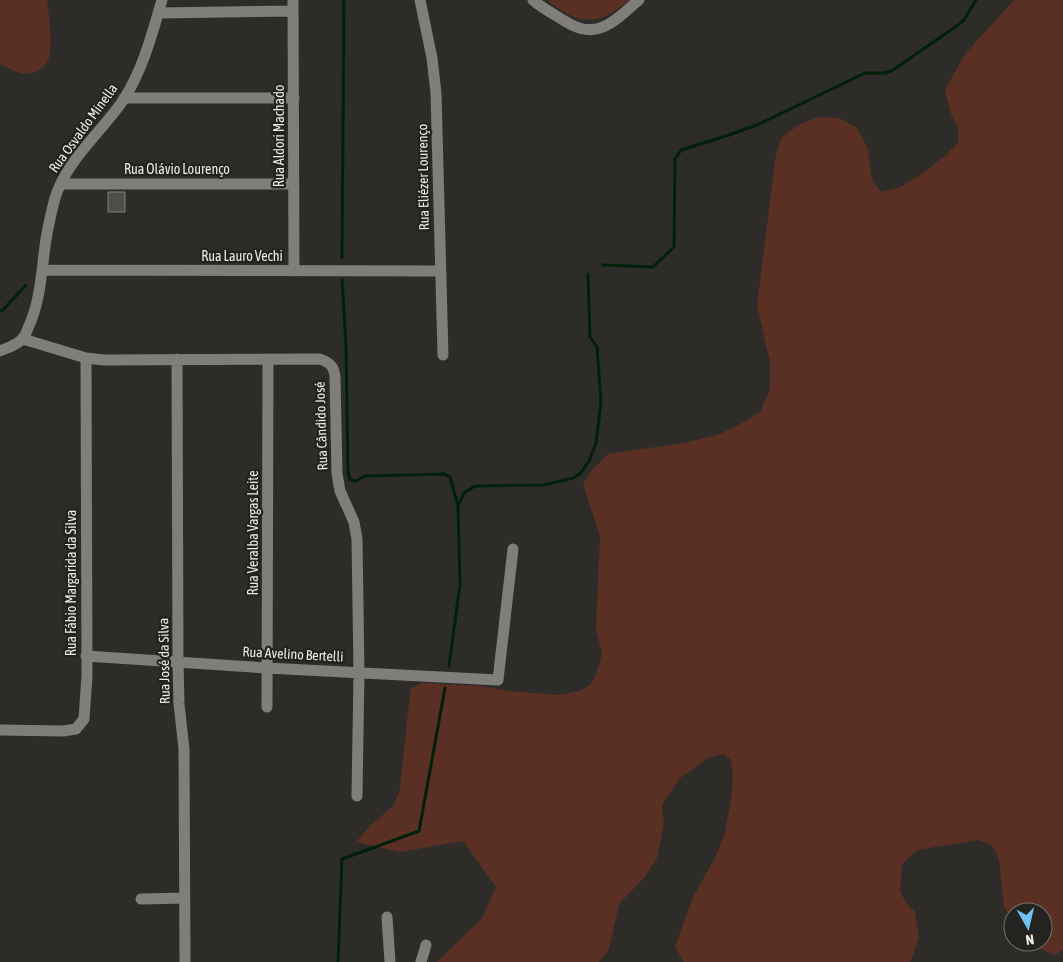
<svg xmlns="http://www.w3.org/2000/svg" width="1063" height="962" font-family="'Asap Condensed',sans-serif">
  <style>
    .green { fill: #5b3024 }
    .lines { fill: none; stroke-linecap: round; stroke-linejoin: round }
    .stream { stroke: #002009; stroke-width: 3 }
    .building { fill: #4e4f4b; stroke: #7f807c }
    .street { stroke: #7f7e7a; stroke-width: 11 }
    .labels { text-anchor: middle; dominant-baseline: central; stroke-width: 4.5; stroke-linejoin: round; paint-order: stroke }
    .street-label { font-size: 14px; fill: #eaeae7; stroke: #24231f }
  </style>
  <rect width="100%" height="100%" fill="#2d2c29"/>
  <path class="green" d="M0,0H47C49,16 53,43 49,58C48,62 45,64 42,67C30,80 13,71 0,64Z
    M547,0H630C621,6 610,15 600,18C580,24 562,12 547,0Z
    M1014,0H1063V950L1055,955L1027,943L1026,942H1043V912H1013V921L1004,907L999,859L992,845L978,840L917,850L902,864L900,891L906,903L915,912L919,938L910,962H684L675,947L693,897L715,858L725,833L731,799L733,773L730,759L724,754L710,757L680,778L662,805L664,823L657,858L644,878L619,904L609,949L599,962H437L482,918L496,887L463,841L400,852L356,842L370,826L394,805L400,789L409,702L411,688L423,683L479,686L509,691L559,695L579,691L590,685L596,675L602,654L596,629L600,536L583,484L592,470L608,454L684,443L720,434L739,425L760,412L770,389V362L757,306L776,154L781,138L800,124L819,117L839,118L857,128L868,149L872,181L881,192L901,187L924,172L946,155L958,143V128L951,114L945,90L965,54Z"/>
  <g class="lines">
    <path class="stream" d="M342,258L344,0
      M603,265L653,267L674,247L675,159L681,150L729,135L759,124L865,73H885L893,70L958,25L964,20L976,0
      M342,280L346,345L348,472L350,480L356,481L365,476L444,474L450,477L458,506L460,584L449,666
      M0,311H2L26,285
      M459,504L464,493L475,486L544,485L573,478L580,474L589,461L596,443L601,402L597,347L590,337L588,274
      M338,962L342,859L419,831L445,688"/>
  </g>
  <path class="building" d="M108,192H125V212H108Z"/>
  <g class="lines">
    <path class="street" d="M293,0L294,271
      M420,0L432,58L436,93L443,355
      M533,0C540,6 548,11 555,15C573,27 588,36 609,24C620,18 629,8 639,0
      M158,13L293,11
      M124,98H294
      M61,184H294
      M43,270L440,271
      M23,339L86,358L104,360L320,359C330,363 334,366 335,377L337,474L340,491L354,522L357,539L359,673L357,796
      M0,351C7,348 18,345 23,338C25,336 27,331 28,328C39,305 41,279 44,254C46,235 50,217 55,198C67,159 102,132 124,99C143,69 152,34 162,0
      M177,359L178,662L179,704L184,749L185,962
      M86,656L267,668L498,680L513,549
      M267,707L268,359
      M0,730L63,731L76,729L84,719L87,676L86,358
      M141,899L184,898
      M387,917L390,962
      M421,962L426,945"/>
  </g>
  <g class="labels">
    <g class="street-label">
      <text transform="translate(83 128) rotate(-54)">Rua Osvaldo Minella</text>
      <text transform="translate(279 136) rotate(-90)">Rua Aldori Machado</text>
      <text x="177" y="169">Rua Olávio Lourenço</text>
      <text transform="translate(423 177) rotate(-91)">Rua Eliézer Lourenço</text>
      <text x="242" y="256">Rua Lauro Vechi</text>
      <text transform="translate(321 426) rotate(-92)">Rua Cândido José</text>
      <text transform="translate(253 533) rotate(-90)">Rua Veralba Vargas Leite</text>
      <text transform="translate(71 583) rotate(-90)">Rua Fábio Margarida da Silva</text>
      <text transform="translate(293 654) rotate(3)">Rua Avelino Bertelli</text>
      <text transform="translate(164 661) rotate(-91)">Rua José da Silva</text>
    </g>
  </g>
  <g transform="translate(1028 927) rotate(172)"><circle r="24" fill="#24231f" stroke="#73736f"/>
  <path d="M0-4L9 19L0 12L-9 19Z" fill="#6fc2f4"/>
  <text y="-8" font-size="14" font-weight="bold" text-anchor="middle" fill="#eaeae7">N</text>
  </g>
</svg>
